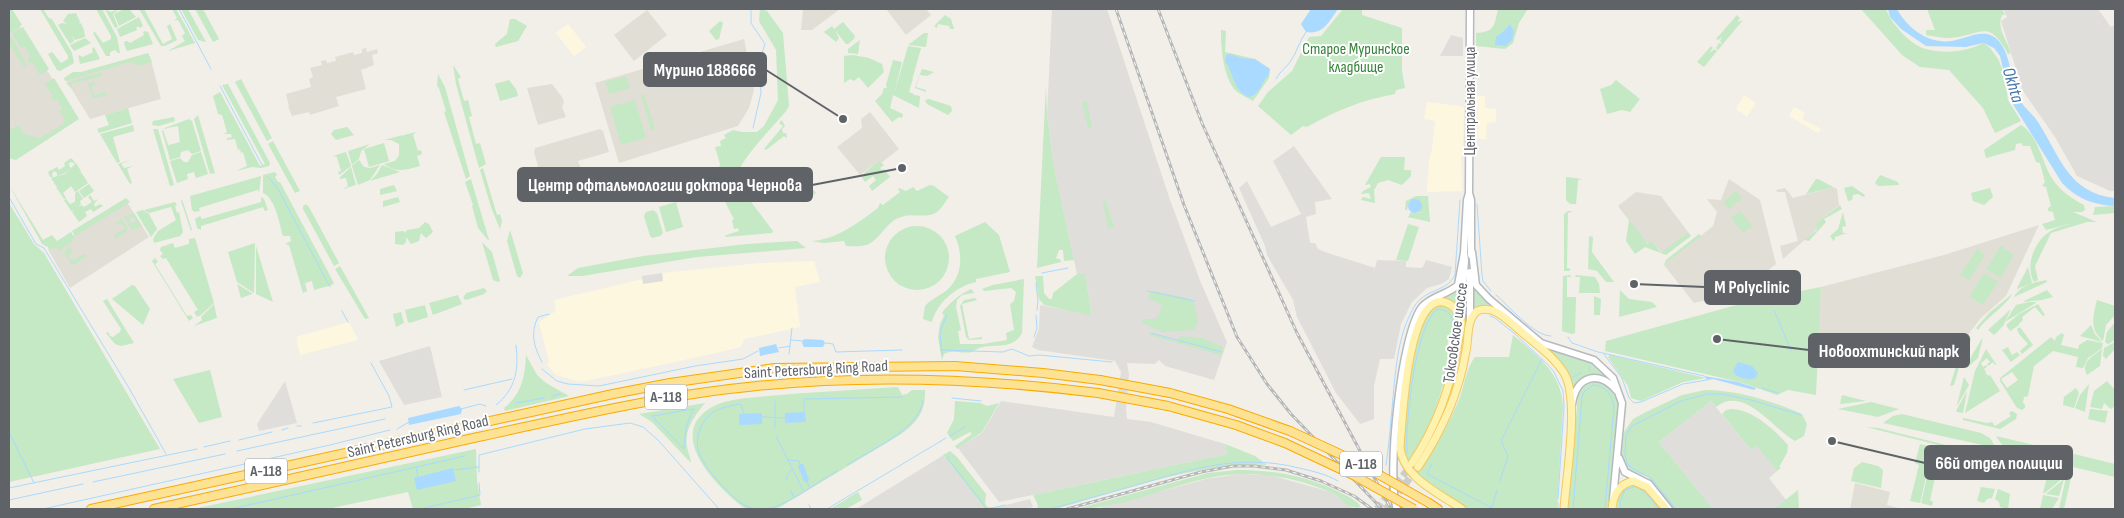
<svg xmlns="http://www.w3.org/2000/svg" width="2124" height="518" font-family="'Sofia Sans Condensed',sans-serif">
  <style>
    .commercial { fill: #fef7e0 }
    .industrial { fill: #e0deda }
    .education { fill: #e1ded6 }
    .green { fill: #c5e8c5; fill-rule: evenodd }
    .water { fill: #aadaff }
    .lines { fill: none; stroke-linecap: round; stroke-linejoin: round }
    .stream { stroke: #aadaff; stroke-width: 1 }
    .primary-tunnel { stroke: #ccccc8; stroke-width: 7; stroke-dasharray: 7 3.5; stroke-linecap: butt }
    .secondary-casing { stroke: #b6babf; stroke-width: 9 }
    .primary-casing { stroke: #f2c960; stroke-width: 9 }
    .highway-casing { stroke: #f9ab00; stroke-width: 10 }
    .secondary { stroke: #fff; stroke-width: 6 }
    .primary { stroke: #fff2af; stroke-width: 7 }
    .highway { stroke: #fde293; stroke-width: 8 }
    .rail-casing { stroke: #b6b7b8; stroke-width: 3 }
    .rail { stroke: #fff; stroke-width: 1; stroke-dasharray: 4; stroke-linecap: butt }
    .highway-bridge-casing { stroke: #f9ab00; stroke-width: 10; stroke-linecap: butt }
    .highway-bridge { stroke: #fde293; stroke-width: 8 }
    .labels { text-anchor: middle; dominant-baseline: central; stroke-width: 4; stroke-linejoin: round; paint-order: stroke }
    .shield { fill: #fff; stroke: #8f9295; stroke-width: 1 }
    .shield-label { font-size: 15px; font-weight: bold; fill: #5f6368 }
    .park-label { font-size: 16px; fill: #348238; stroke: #fff }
    .street-label { font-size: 16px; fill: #5f6368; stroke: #fff }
    .water-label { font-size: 18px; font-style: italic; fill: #4174aa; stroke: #fff }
    .leader { fill: none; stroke: #5f6368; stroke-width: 2 }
    .callout-dot { fill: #5f6368; stroke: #fff; stroke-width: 2 }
    .callout { fill: #5f6368; stroke: #5f6368; stroke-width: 2 }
    .callout-label { font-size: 18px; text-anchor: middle; font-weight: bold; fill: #fff }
  </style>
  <rect width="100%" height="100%" fill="#f1efe8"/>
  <path class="commercial" d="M568,24L586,47L574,56L556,33Z
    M1744,95L1756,103L1747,117L1736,109Z
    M1476,96H1485V108L1496,109V122L1487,123L1486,139H1477L1478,113Z
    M1427,102L1461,106L1464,108L1463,148L1461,159L1462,191L1427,192L1429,160L1432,150L1435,121L1424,119Z
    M1794,107L1805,113L1802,119L1821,129L1818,133L1789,116Z
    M814,261L820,282L795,287L800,327L744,339L741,347L712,354L581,382L556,375L547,365L549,362L539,322L556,311L554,300L643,279L644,284L663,281L662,273L761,263Z
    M349,322L358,340L300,355L296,337Z"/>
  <path class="industrial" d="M1052,9H1107L1169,197L1201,283L1227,342L1214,380L1165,366L1159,360L1155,364L1127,363L1129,374L1126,410L1127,419L1151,422L1225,444L1227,454L999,502L958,448L982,433L1001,401L1114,417L1121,372L1115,361L1038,350L1032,347L1039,328L1040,305L1092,315L1085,275L1077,274L1054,167L1047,115Z
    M2003,9H2098L2111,27L2115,25V191H2110L2077,176L2055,137L2023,91L2001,21L2007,17Z
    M1451,35L1463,38V56H1440Z
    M1294,146L1332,199L1315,202L1316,214L1306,217L1310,243H1315L1318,249L1325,252L1375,268L1377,260L1406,261V267L1420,268L1423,267L1426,260L1452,267L1449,279L1441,284L1427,288L1412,302L1401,324L1394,359H1380L1374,386V419L1360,424L1336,393L1297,317L1293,300L1267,255L1265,246L1239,188L1247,181L1271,227L1301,214L1273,161Z
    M662,273L663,281L643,284L642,276Z
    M430,346L442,397L404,405L379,361Z
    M285,381L297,423L259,431L257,424Z
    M1711,401L1751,450L1757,445L1777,471L1769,478L1786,500L1775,509H1713L1659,442Z
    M943,455L985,509H856L939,458Z
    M1239,474L1270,475L1331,492L1351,507V509H1096L1206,479Z
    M1030,499L1033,507L1026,509H991Z"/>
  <path class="education" d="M9,9L76,117L9,158Z
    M803,9H840L812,30H801Z
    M886,9H926L931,15L906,35Z
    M647,10L667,35L634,61L614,35Z
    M744,39L754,90L749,108L738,126L619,163L595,83Z
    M366,48L367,52L377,49L378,53L372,55L374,65L361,70L366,89L336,97L339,106L310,115L309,112L292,116L288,106H289L286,94L311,87L309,79L313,77L310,68L322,65L321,61L326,60L327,63L336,61L335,57L353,52L354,55L362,53V49Z
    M150,56L161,99L90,119L66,80Z
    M552,84L562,97L564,102L562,107L566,117L538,125L527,88Z
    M870,112L899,149L881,163L879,161L860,175L837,147L862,128L861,119Z
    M600,129L603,131L609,152L578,161L584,176L544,188L534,152L535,148Z
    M1729,179L1760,200L1776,264L1742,291L1694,303L1664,265L1713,226L1717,212L1707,199L1721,200Z
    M1833,187L1837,189L1839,205L1816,223L1817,229L1783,259L1780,246L1798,241L1785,192H1777L1776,190L1785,188L1793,198Z
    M1636,192L1661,196L1688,232L1662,253L1652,242L1649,244L1643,239L1618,206Z
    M127,202L149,237L70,288L49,251Z
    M2039,225L2006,296L1981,318L1970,332L1953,366L1885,334L1817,352L1821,287L1944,255Z
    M1855,483L1890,492L1887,505L1902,509H1850Z"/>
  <path class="green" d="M9,9H12L22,25L10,33Z
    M40,9H43L49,18L52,19L72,53L74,63L60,71L57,70L48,54L52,52L61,63L68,59V56Z
    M96,9H102L117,37L120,53H118L115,50L110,52V56H106L93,33L95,32L103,43L111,39V36Z
    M105,9L111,12L119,9L113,14L118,27L115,28Z
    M124,9H129L136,17L119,26L114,14Z
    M139,9H144L163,44L172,39L167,26L170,24L177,40L165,46H161Z
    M172,9H176L195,43L168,51L185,41L182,36L185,33L178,20L174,21L177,18Z
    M181,9H188L206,42L198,40Z
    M195,9H203L219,39L213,42Z
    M760,9L767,11L783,33L789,106L786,111C774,126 734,165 736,182L773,231L772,233L725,237L726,235L739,231L738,228L734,229L732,220L734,219L722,196L717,197L713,184H710L712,180V176L714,175L716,178L720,164L715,147L721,146L720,141L726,138L724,135L733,130L742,132H757L764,126L778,100L776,50L759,21Z
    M1343,9H1362V15L1402,28V71L1405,88L1396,90L1395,94C1362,100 1337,110 1307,127L1303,126L1291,135L1258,106L1268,92L1292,71L1309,37L1321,36Z
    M1498,9L1527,10L1519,23L1513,43L1505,49L1476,46V33C1495,32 1494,26 1498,9Z
    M1861,9H1886C1890,22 1911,46 1926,49C1944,54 1967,52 1983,43L1990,48L1998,59L2004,73L2008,100L2021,121L1995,133L1983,108L1949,70L1920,67L1902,55Z
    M1927,9H2002L2005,15H2002C1996,28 2007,40 2011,53L2008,54C1988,17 1981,36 1950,38C1942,38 1934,36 1926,35V30H1935Z
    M76,13L80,22L79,25L81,23L84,30L85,37L75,40L72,36L74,41L70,44L58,25L62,23L67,24L63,21L68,14Z
    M945,15L951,19L954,29H950L949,26L938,24L937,28L934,26Z
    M1737,15L1740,18L1737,22L1743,20L1718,50L1716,48L1719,43L1722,44L1720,41L1722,37L1718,40L1716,39Z
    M139,17L143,26L140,28L138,26L136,28L137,30L120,37L117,29Z
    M510,19H515L527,26L518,41L496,47L495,44L507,34Z
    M720,21L723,23L719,39L716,40L709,31Z
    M843,22L855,36L854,39L848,44H846L835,30L839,38L836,42L824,32L832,26L834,29Z
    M23,27L49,69L40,75L32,62L30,63L27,59L30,56L25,47L21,48L12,33Z
    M1221,30L1226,31L1225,52L1255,59L1270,69L1269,78L1253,101C1248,98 1241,95 1236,91C1223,78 1221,47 1221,30Z
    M145,31L148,32L153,44L127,51L124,44L125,41H127L130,43L144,35L143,32Z
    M924,33H928L926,47L908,45Z
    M9,38H12L27,65L24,67L9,44Z
    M85,38L91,43L74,51L70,45Z
    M860,40L858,54L848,53V49Z
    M908,46L921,48L913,77H911L913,78L909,92L914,94V96L915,95L920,96L919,108L893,95L890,108L903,114L902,118L899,117L892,122L875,101L882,94L884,88H887L886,85L893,60L902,62L894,94Z
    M1711,46L1713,48L1709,53L1715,49L1717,51L1704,67L1697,62Z
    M94,47L100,59L80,64L78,55L83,57L93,52L92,49Z
    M148,53L152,62L140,66L131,62L65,81L64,78L73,72H81Z
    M853,55L869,58L882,64L884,72L868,88L859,77L854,81L850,79L844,83V56Z
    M453,65L461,77L458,79L464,101L468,100L472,116L469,117L476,144L480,143L486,164L479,168L456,84Z
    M922,69L934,72L927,76L920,75L916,87L926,90V92L915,88Z
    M102,72L101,76L83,81L82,80L78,82V84L75,82L72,84L71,88L66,83Z
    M438,74L445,87L470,176L466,179L444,112L446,111L439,88L437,86Z
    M626,76L630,88L609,94L605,82Z
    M54,78L79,119L16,160L11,159L9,155V131L18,125L24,134L40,138L63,124L64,118L59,111L62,108L57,99L53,101L51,97L53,96L45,84Z
    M241,79L272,138L267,141L235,82Z
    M509,80L516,89L518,96L500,101L495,84Z
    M1616,80L1640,99L1630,112L1622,110L1607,114L1600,89L1611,85Z
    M94,82L96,85L91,86L94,95L105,92L108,95L93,98L88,83Z
    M228,84L270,163L269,166L261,168L252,167L236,171L247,166L243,152L241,153L240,149L238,150L235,139L227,140V138L232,137L231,134H224L227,132L222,115L218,114L213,96L220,92L260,166L265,164L222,85Z
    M1046,85L1047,115L1054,167L1074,260L1064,261L1063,250H1059L1056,258L1061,260V262L1037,268Z
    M644,94L655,129L651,130L641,95Z
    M929,99L951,106L952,111L948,115L927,104L925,100Z
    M635,100L646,138L621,145L610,107Z
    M1087,101L1092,128H1088L1082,103Z
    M128,108L132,123L99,133L97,129L109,125L105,115Z
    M198,115L215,173L210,174L194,119Z
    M174,117L175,121L159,126L152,125L153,121Z
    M189,119L192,121L201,151L192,154L188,150L181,152L180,157L170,160L162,131L163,130L169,147V145L180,142L178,126L162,129Z
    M782,120L785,126L782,129L783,133H786L787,137L786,138L784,136L766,150L764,149L783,126L779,123Z
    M133,125L134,131L113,137L120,162L117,163L100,134Z
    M2021,125C2039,136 2042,164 2053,180C2061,191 2072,199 2084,205L2085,210L2082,212H2073L2097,222H2087L2051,233L2035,266L2038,280L2034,282C2025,266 2034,242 2049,232C2056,227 2065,226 2072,223L2046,230L2042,224L2055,220L2053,212L2048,211V208L2051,206L2046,187L2042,186L2045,182L2040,163L2036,162L2030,146H2023L2021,143L2016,144L2015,150L1986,158L1984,150Z
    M347,127L354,135L336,140L331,134L334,130Z
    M153,129H158L174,185L170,186Z
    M416,132L413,135L418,151L421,150L422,154L417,156L420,166C406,170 396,173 384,164L395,161L399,155V144L391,140H384L403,135L404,137V135Z
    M273,141L300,191L295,193L268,144Z
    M384,143L389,161L369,167L364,149Z
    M370,144L361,151L359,159L352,165L348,151Z
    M201,152L208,174L196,178L194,172L187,174L188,179L177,183L170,161L180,158L184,162H188L192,155Z
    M346,152L351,166L339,175L338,172L341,171L337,157L333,156Z
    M1381,157H1405L1404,170H1411V176L1402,185L1388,180L1378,183L1374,190L1375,203L1361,200L1363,197L1371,199L1369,193L1361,194L1363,191L1371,187L1370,184L1365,185Z
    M71,158L75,162L74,164L72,162L69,163V166L71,168L65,173L57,176V173L54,171L52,174L53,177H50L48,172L57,167L59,170L65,166L64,163Z
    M130,160L121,164L124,168L133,166L127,169L132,183L130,184L118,164Z
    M359,160L364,167L370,168L380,165L370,180L358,185L352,166Z
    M879,161L884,165L880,168L882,170L884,169L890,177L872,191L869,186L876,180L873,176L865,182L860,175L864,174V173Z
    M76,163L81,171L79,173L81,172L88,183L78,190L74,184L78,190L75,192L71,186L63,193L66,198L64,199L56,187L58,186H56L51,178L65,174Z
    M382,165L400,172L370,181L377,174Z
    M351,167L356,185L343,189L348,186L346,178L340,179V177Z
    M483,168L497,215L500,214L502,221L500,229L491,207L480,170Z
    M798,170L816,193L810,198H804L788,177Z
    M275,172L277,175L275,177L278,182H280L334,283L332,285L314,290L312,281L305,283L307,291L303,293L289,245L285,244L291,241L290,236H283C279,223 276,199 263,193V175Z
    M1880,175L1898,182L1899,185L1878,186L1875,183Z
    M261,176L259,193L258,190L199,208L200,211L195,212L192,210L190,196Z
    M1566,177L1582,179L1578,180L1576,204H1570L1566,200Z
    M471,179L489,240H488L478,228L472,206L473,205L465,182Z
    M1816,179H1818L1833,187L1806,194Z
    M89,184L94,191L84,198L79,191Z
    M9,185L43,240L52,235L57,241L71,232L74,237L73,241L60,250L63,256L56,247L49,251L48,247L42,244Z
    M394,185L397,191L380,195V189Z
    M930,185L934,186L949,197C944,203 940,212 933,214C922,218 912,212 898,218C885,224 878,242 866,245C860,247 853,246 846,246L844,241L824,243L811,241C836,240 858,223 878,208L880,203L883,205L900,192L898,189L899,188L906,191L913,187L917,191Z
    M1852,186L1865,195L1864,197L1858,194L1853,195L1852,200L1848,201L1844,188Z
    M1990,188L1993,197L1984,205L1973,201L1971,193Z
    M78,191L83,199L80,201L81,204L78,207L82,205L84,207L92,202L88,197L90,195L94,201L98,199L94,204L95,207L100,204L103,206L93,212L91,209L85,212L87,216L79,222L72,212L74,210L71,211L64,200L66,199L70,204L75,202V193Z
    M1736,191L1742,198L1729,209L1723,202Z
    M1416,196H1428L1430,222L1408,217L1411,212L1419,213L1420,201L1409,202L1407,210H1405L1406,201Z
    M261,197L264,199L268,210L265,211L263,207L201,226V230L197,228L195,219L200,216L202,219L261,202Z
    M398,197L400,202L383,207V201Z
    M126,198L130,202L75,236L72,231Z
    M182,199L192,230L191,231L181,201Z
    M1105,199L1114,227L1108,229L1103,202Z
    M175,202L177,205L175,206L177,213L179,212L183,232L180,236L154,243L153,239L158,231L176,220L171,207L149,213L144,210Z
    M676,202L683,227L666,232L659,207Z
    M9,203L34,244L44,253L160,449L9,482Z
    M306,204L309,207L339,263L334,266L303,209V206Z
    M1840,205L1842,209L1824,219L1826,222L1809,241L1804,240L1817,230L1816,223Z
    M2115,206V213L2093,215L2095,207Z
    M143,210L149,214L157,229L151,237L136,212Z
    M653,210L657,213L663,233L660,236L652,238L650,236L644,216L646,212Z
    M1568,211H1573L1568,213L1567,268L1571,269L1569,271H1564V214Z
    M1740,211L1752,226L1743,233L1731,218Z
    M1843,212L1846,226L1842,227L1843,233H1848L1841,235L1838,230L1841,235L1835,237V239L1832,242L1833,240L1830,236L1838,229Z
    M134,213L142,226L132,230L128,224L131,222L132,224L136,221L133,216L129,219L130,221L128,223L124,217Z
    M122,219L128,230L116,239L114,235L125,229L121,223L117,225L116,223Z
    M1629,220L1648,244L1652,241L1661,253L1688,232L1691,236L1666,255L1645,247L1635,254L1626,241Z
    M425,222L429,224L433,232L426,238L421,233L419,241L411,244L406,237V242L403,245L395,244V232L404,231L405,233L407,230L419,228Z
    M985,222L999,235L1010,272L976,279V282C957,286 937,302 932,322L923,319L925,306C931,299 940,296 947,290C963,276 963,254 955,236Z
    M1408,224L1419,227L1408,261L1396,260Z
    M885 258a32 32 0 1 1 64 0a32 32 0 1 1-64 0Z
    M510,230L523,273L520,278L517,276L507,241Z
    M1699,234L1701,236L1664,265L1666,260Z
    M1589,236L1593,237L1592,252L1614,282H1606L1597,271L1588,269Z
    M195,238L214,303L201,315L197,317L194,312L198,310L166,258L163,259L160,256L163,254L160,250L161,247L173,243L175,248L189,244V239Z
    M797,241L806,248L697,257L582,276H567L578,268L643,256L747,244Z
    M482,242L492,252L500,281L498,282L493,280Z
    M255,243L254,293L237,282L228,252Z
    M256,246L273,302L256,294Z
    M2001,246L2014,255L2000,278L1986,269Z
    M70,247L73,252L68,255L72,261L83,254L87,256L75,264H71L64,252Z
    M1977,249L1985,255L1977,267L1969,262Z
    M155,258L158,262L155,264L187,316L191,315L193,318L189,321L152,261Z
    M1968,262L1977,268L1969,280L1960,275Z
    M340,266L369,318L365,319L335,269Z
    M2028,267L2032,283L2017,289V288Z
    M1984,273L1998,282L1983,305L1969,297Z
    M1077,274H1085L1092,316L1044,305L1039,299L1035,276H1043L1044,293L1049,299H1052L1053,293Z
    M1570,275L1571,277H1567V297H1576L1575,333L1572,334L1562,331L1563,276Z
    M1576,275L1595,277L1599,284L1600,293H1579L1580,277H1575Z
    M1024,279L1022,333C1012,351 995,343 979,348C976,349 975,351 972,352C962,354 953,349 944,354L942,360L938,338L940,324L944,316L942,313C950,302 959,295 971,289L973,291L974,293L962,295L957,300L956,307L961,330L958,331L960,344H983L1007,340L1006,333L1014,330L1010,304L1014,301L1016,292L1011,288L984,291L982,289L993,285Z
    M2046,280L2047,282L2014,297C2019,286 2035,282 2046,280Z
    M237,284L252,293V294L241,298Z
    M132,285L135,286L150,309L143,325L112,299Z
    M1474,287L1487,300L1488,306L1474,308Z
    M1821,287L1816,395L1788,390L1777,395L1740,382L1605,351L1606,341L1751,301Z
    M484,288L487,291L484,294L466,300L463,298L466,293Z
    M1460,288L1458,308L1449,301L1436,300L1453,293Z
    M1620,290L1629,299L1652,302L1657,307L1619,317Z
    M2047,290L2053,297L2042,300L2022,302Z
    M1154,291L1187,298L1193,301L1198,321L1194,330L1162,332L1142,323L1143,319H1154L1159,315L1162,305L1148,298L1150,292Z
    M2012,294C2007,305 1985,319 1978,330L1976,328L1989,313Z
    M458,295L462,304L433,315L429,303Z
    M1594,296L1601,299L1600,315H1594Z
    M975,298L977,300L962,304L969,339L982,337V339L969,340L966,337L960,306L964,300Z
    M107,299L134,343L121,346L115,344L106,333L108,332L110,336L113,337L120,332L121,329L103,301Z
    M2097,300L2115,306V315L2106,325L2103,341C2089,328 2093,317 2097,300Z
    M2029,302H2037L2005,322L2016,305Z
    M214,304L217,318L194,326L202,320L201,317Z
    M1438,304L1449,306C1460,321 1455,321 1450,336H1448L1447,374L1429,428L1409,461L1420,469C1436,447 1450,422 1460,397C1465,383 1466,369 1475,357H1509L1513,335C1538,356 1561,372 1563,406L1557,509H1466L1422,479L1407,463L1402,444L1413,351L1424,317Z
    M2038,304L2045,315L2043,316L2035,307L2022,317L2023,320L2019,324V325L2010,331L2006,325L2019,314Z
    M425,305L428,317L410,323L408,322L405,310Z
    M2011,309L2003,326L1994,335L1988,330Z
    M401,312L404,323L396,327L393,314Z
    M2115,322V340L2108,344L2105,342L2107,332Z
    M2091,325L2095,334L2102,342L2080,336Z
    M2020,327L2033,345L2022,354L2020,351L2028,344L2019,334L2017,329Z
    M1151,333L1177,341L1181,336L1202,338L1223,347L1221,355L1149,335Z
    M2062,333L2064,335L2061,345L2078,349L2079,345L2087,340L2103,343L2102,348L2088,358L2083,368L2076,367L2078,357L2053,351L2034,366L2028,396L2024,397L2023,403L2025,405V408L2022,410L2017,408L2000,381V378L2051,337L2055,341L2056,337ZM2012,372L2018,380L2007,388L2001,379Z
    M1970,336L1971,340L1960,364L1954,385L1950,386L1958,360Z
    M1983,337L1978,358L1966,369L1972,355Z
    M2115,342V349L2106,359L2103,356L2104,348Z
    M2008,347L2012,355L2017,352L2020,355L2011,362L2002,350Z
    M1546,348L1593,363L1607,376C1592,373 1584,377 1573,387L1568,374Z
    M1986,349L1996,364L1995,365L1993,362L1988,366L1987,364L1990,362L1987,358L1981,363L1983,367L1986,365L1987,367L1984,369L1986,372L1984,376L1986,373L1988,376L1990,375L2000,391L1965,413L1975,371Z
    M2102,349L2100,366L2087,375C2080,362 2093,356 2102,349Z
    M526,355L537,375L546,383L569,396L505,411L504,408C522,394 525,376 526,355Z
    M1610,355L1706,378L1683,382L1641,401L1631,398L1628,386L1608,357Z
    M210,370L222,417L199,423L173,379Z
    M1964,377L1969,385L1957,406V405Z
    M1598,380L1613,389L1618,402L1609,509H1568L1578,394L1587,383Z
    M2107,381L2115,390V406L2111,409L2104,403L2102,409L2090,407L2094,391Z
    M2089,384L2085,412L2075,408L2080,395Z
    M898,387L902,395L907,394L912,390H925C926,412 916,424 898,436L780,507L774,509H748L743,507C717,487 664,434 712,407C729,398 751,398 769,396C812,392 855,390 898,387Z
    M2076,388L2079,393L2074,408L2063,405L2064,397Z
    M1705,390C1737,390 1772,401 1802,414L1807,424L1804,436L1795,441C1774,430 1744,384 1716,407L1711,401L1659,442L1713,509H1674L1648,477L1631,471L1626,466L1621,453L1624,432L1633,419L1646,412L1682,395Z
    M1967,391L1963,413L1957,412L1956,411Z
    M1842,395L1866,401L1840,404Z
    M955,401L980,403L987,406L999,403L982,432L957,449L955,446L972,434L970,432L953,441L947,433L954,419Z
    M1871,402L1899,409L1878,417L1838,409Z
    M705,403C694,417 684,429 687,447C688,453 691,459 691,463L652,422L639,414Z
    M1732,409C1753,410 1775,430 1788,445L1787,453L1779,467L1781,468L1777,471L1757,446L1751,450L1722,414L1726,410Z
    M2090,409L2108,411L2105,423L2088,419Z
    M2012,411L2017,414L2016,419L2000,429L1963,420V418L1987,423L1992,422L1995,426L2011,416L2009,413Z
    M1902,414L1981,433L1990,438L1996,448L1883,423L1893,416Z
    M1866,427L1878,428L1946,445V447Z
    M1996,436L2067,453L2049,455L2031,451L2030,455C2012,454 2005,451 1996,436Z
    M1225,444L1255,456L1267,465C1197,462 1122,491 1055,509H1037L1038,505L1033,495L1227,454Z
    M1920,444L1933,447L1920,503L1910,501L1919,465L1915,463Z
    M1953,446L2064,472V474L1952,448Z
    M1934,447L1945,449L1944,452H1941L1930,500L1933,502L1932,506L1921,503Z
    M476,449L477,481L481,505L464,509H413L408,492L327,509H193Z
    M950,451L957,457L986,494L985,503L987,507L998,508L985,509L943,455Z
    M2070,453L2115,464V477L2069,466Z
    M1862,462L1878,466L1883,470L1881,488L1851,481L1854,468Z
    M1236,470C1274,470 1309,476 1343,494C1350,497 1357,501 1361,507C1345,510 1342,497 1330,492C1302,480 1270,473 1240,474C1184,476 1132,509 1076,509L1208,473Z
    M2048,473L2064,477L2045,493H2043Z
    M2066,477L2071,478L2064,509H2059Z
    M2064,479L2059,496L2046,494Z
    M1634,484L1645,488L1662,509H1617C1618,497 1621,487 1634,484Z
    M1981,487L1995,489L1992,498L1987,499L1984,503L1977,501Z
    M1998,489L2010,494L2008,509L2000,507L1999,502L1995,499Z
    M1798,490L1799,509H1774Z
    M858,492L862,500L846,509H830Z
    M2043,495L2059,498L2052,509H2040Z"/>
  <path class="water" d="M1311,9H1338C1329,21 1324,35 1306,32L1301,24Z
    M1888,9H1897C1908,29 1928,44 1952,41C1970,38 1988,25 2001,44C2012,60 2010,81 2019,98C2023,107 2032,113 2038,122C2060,156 2068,193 2115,198V206C2094,205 2077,199 2062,183L2011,101L2000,56L1994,48L1983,43L1966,47L1926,46L1901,29L1890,17Z
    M1510,24L1514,31L1512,40L1505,46L1495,45L1496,37L1505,30Z
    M1230,54L1241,58L1255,59L1270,69L1268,76C1260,83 1262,93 1249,97C1233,91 1234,73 1225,61L1226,55Z
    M1408 206a7 7 0 1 1 14 0a7 7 0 1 1-14 0Z
    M804,339L823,340L825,343L823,347H804L802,343Z
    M776,344L779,352L760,356L759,348Z
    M1738,362L1752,366L1758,373L1756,378C1748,380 1737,379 1733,371Z
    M1704,376L1738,382L1756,388L1754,390L1713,379L1707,380Z
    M459,406L462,409L461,414L409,425L408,418Z
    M805,412L806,422L785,423V413Z
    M762,413V424L739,425V414Z
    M800,464H803L809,480L807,482H804L798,466Z
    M453,468L456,481L417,490L414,478Z"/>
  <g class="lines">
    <path class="stream" d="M179,9L211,69
      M751,9V23L765,44L759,63L761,93L753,128
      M1276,79C1280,71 1286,68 1290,62C1297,53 1299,41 1306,32
      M220,86L262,165
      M268,177L278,189L330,287
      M9,197L36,244L44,248L129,388L166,454
      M1477,204L1482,275L1483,281L1491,291
      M1042,273L1068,268
      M1036,283L1038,301L1037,310
      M1147,291L1195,301
      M1496,295C1509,306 1534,336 1551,336
      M1774,310L1791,351
      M342,311L348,322
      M1490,316L1495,318L1515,334L1548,365L1554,372L1563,391L1564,406L1558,499
      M1151,333L1222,352
      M1034,337L1037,328L1036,315
      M1568,337L1572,343L1598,352L1704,376
      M791,340L803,341
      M825,343L833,344L836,352L902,350
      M779,348L790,346
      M941,350L1003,352L1012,349L1029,356L1039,355L1112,362
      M789,354L792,328
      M942,354L940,332L947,314
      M1604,354L1622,378L1629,398L1634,403L1641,402L1683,384L1707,380
      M1809,358L1850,346L1887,340L1888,337
      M542,362C534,347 530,333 538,317L549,314
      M542,369L557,381L568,384L599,386L695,366L743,359L758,351
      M1589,371L1590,366
      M1573,377L1581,373
      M1762,388L1778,393
      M464,390L512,379
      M552,396L560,394
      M952,398L981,401
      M516,403L544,398
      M496,405C516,389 519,369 516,345
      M461,409L480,404L486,406
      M804,412V399L902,397
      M744,414L741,405L739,404C732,406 723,407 717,410C703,417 695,434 698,449C701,465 730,496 744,505C752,509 762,510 770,508C785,506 823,479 837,471
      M652,416L684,449C685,434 686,422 694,409
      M653,416L693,409
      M762,417L785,418
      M313,423L392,407L389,396L371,363
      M297,426H301
      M775,428V402
      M397,429L409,422
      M282,430L288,428
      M9,432L34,483
      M776,436L803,490
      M950,436L965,427
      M239,440L272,432
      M204,447L230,441
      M237,451L385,419
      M1407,452C1405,426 1415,323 1438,309C1446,310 1451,313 1453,322
      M948,456V459L987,509L1005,505
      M788,460L799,461L800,464
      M1432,464L1427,474L1494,509
      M847,465C870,450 919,430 923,401
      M1386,465C1388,450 1390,435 1391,419C1395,383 1395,339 1414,307C1425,288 1446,293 1455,275L1460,200
      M416,468L418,477
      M454,470L479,467
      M479,472V455L585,429L630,423L643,427L658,440L719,509
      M787,480L786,478L791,470
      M1500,481L1508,456L1501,441L1542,359
      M93,482L225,454
      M807,482L809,487
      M9,488L197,449
      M791,490L793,496
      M9,500L83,484
      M809,505L811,509
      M1492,507L1497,490
      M43,509L330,445L390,430
      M231,509L465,456
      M420,509L480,495L479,483
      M827,509L946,438
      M1050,509C1074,502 1099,496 1123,489C1183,472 1236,452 1299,468C1312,471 1326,474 1338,481
      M1558,509V503
      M1573,509L1582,397L1584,392L1593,385C1604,385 1612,395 1614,406L1605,509
      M1620,509V501L1625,490L1636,486L1646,493L1659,509
      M1676,509L1651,478L1633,469L1627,463L1625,455L1626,435L1632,426L1681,401L1707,394H1722L1751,400L1801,415"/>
    <path class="primary-tunnel" d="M1377,509L1412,464
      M1386,509L1416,470"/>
    <defs>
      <path id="secondary" d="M1470,9L1469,193L1471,200V255
        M1472,252L1476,285L1489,299L1541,343L1594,360L1613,378L1622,403L1613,499
        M1461,321L1465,260L1464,253L1467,200L1469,193
        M1470,321V272
        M1572,404C1576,376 1599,369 1617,391
        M1619,458L1625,472L1649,484L1669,509
        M1397,509C1386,477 1401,333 1422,307C1431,296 1447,295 1458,285L1464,253"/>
      <path id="primary" d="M1412,463C1437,426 1451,387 1458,343C1459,336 1462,327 1461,320C1460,315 1455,308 1451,305C1407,278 1402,426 1400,447C1403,478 1439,493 1462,509
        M1418,467C1442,431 1459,394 1466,351C1469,337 1466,321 1477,311C1493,304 1506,319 1517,328C1533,342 1553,355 1564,373C1580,399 1566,477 1564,509
        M1612,509C1613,496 1619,484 1633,481L1647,487L1666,509"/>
      <path id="highway" d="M1170,393L1228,409L1290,431
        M1168,406L1236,425L1285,443
        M1429,503L1438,509
        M91,509L613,394L670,383L775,368L955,366L1043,373L1100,380
        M154,509C262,485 370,461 478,437C571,417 663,395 757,386C872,374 985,379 1098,393"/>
    </defs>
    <use href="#secondary" class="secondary-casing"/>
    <use href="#primary" class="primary-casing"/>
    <use href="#highway" class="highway-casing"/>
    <use href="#secondary" class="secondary"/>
    <use href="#primary" class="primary"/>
    <use href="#highway" class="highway"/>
    <defs>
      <path id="rail" d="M1116,9L1184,205L1237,337L1267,384L1291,414L1382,509
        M1158,9L1202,123L1297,333L1391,509
        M1067,509L1201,472L1233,466H1254L1286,470L1321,481L1354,496L1372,509"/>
    </defs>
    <use href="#rail" class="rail-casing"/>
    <use href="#rail" class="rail"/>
    <defs>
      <path id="highway-bridge" d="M1100,380L1170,393
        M1098,393L1168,406
        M1290,431L1355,461L1429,503
        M1285,443L1355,476L1414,509"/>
    </defs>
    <use href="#highway-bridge" class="highway-bridge-casing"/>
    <use href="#highway-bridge" class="highway-bridge"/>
  </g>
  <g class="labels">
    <g class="shield">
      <rect x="645" y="384.5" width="42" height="25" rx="4"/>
      <rect x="1340" y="451.5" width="42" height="25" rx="4"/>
      <rect x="245" y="458.5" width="42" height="25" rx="4"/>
    </g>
    <g class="shield-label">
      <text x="666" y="397">А-118</text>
      <text x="1361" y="464">А-118</text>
      <text x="266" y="471">А-118</text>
    </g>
    <g class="park-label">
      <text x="1356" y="49">Старое Муринское<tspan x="1356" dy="18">кладбище</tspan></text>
    </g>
    <g class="street-label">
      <text transform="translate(1470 101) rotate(-90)">Центральная улица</text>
      <text transform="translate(1456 333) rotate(-82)">Токсовское шоссе</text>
      <text transform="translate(816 370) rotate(-3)">Saint Petersburg Ring Road</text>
      <text transform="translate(418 437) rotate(-13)">Saint Petersburg Ring Road</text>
    </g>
    <g class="water-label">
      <text transform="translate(2013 85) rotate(73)">Okhta</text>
    </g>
  </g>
  <path class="leader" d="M843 119L766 70M902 168L812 185M1634 284L1705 287M1717 339L1809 350M1832 441L1925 463"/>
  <g class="callout-dot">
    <circle cx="843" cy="119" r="5"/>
    <circle cx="902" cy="168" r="5"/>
    <circle cx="1634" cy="284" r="5"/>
    <circle cx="1717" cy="339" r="5"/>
    <circle cx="1832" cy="441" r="5"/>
  </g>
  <g class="callout">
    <rect x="644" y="53" width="122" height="33" rx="5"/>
    <rect x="518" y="168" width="294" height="33" rx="5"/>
    <rect x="1705" y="271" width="95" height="33" rx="5"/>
    <rect x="1809" y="334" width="160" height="33" rx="5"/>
    <rect x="1925" y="446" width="147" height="33" rx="5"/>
  </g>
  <g class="callout-label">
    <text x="705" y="76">Мурино 188666</text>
    <text x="665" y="191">Центр офтальмологии доктора Чернова</text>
    <text x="1752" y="293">M Polyclinic</text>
    <text x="1889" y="357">Новоохтинский парк</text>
    <text x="1999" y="469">66й отдел полиции</text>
  </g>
  <rect width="2124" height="518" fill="none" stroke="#5f6368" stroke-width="20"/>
</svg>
